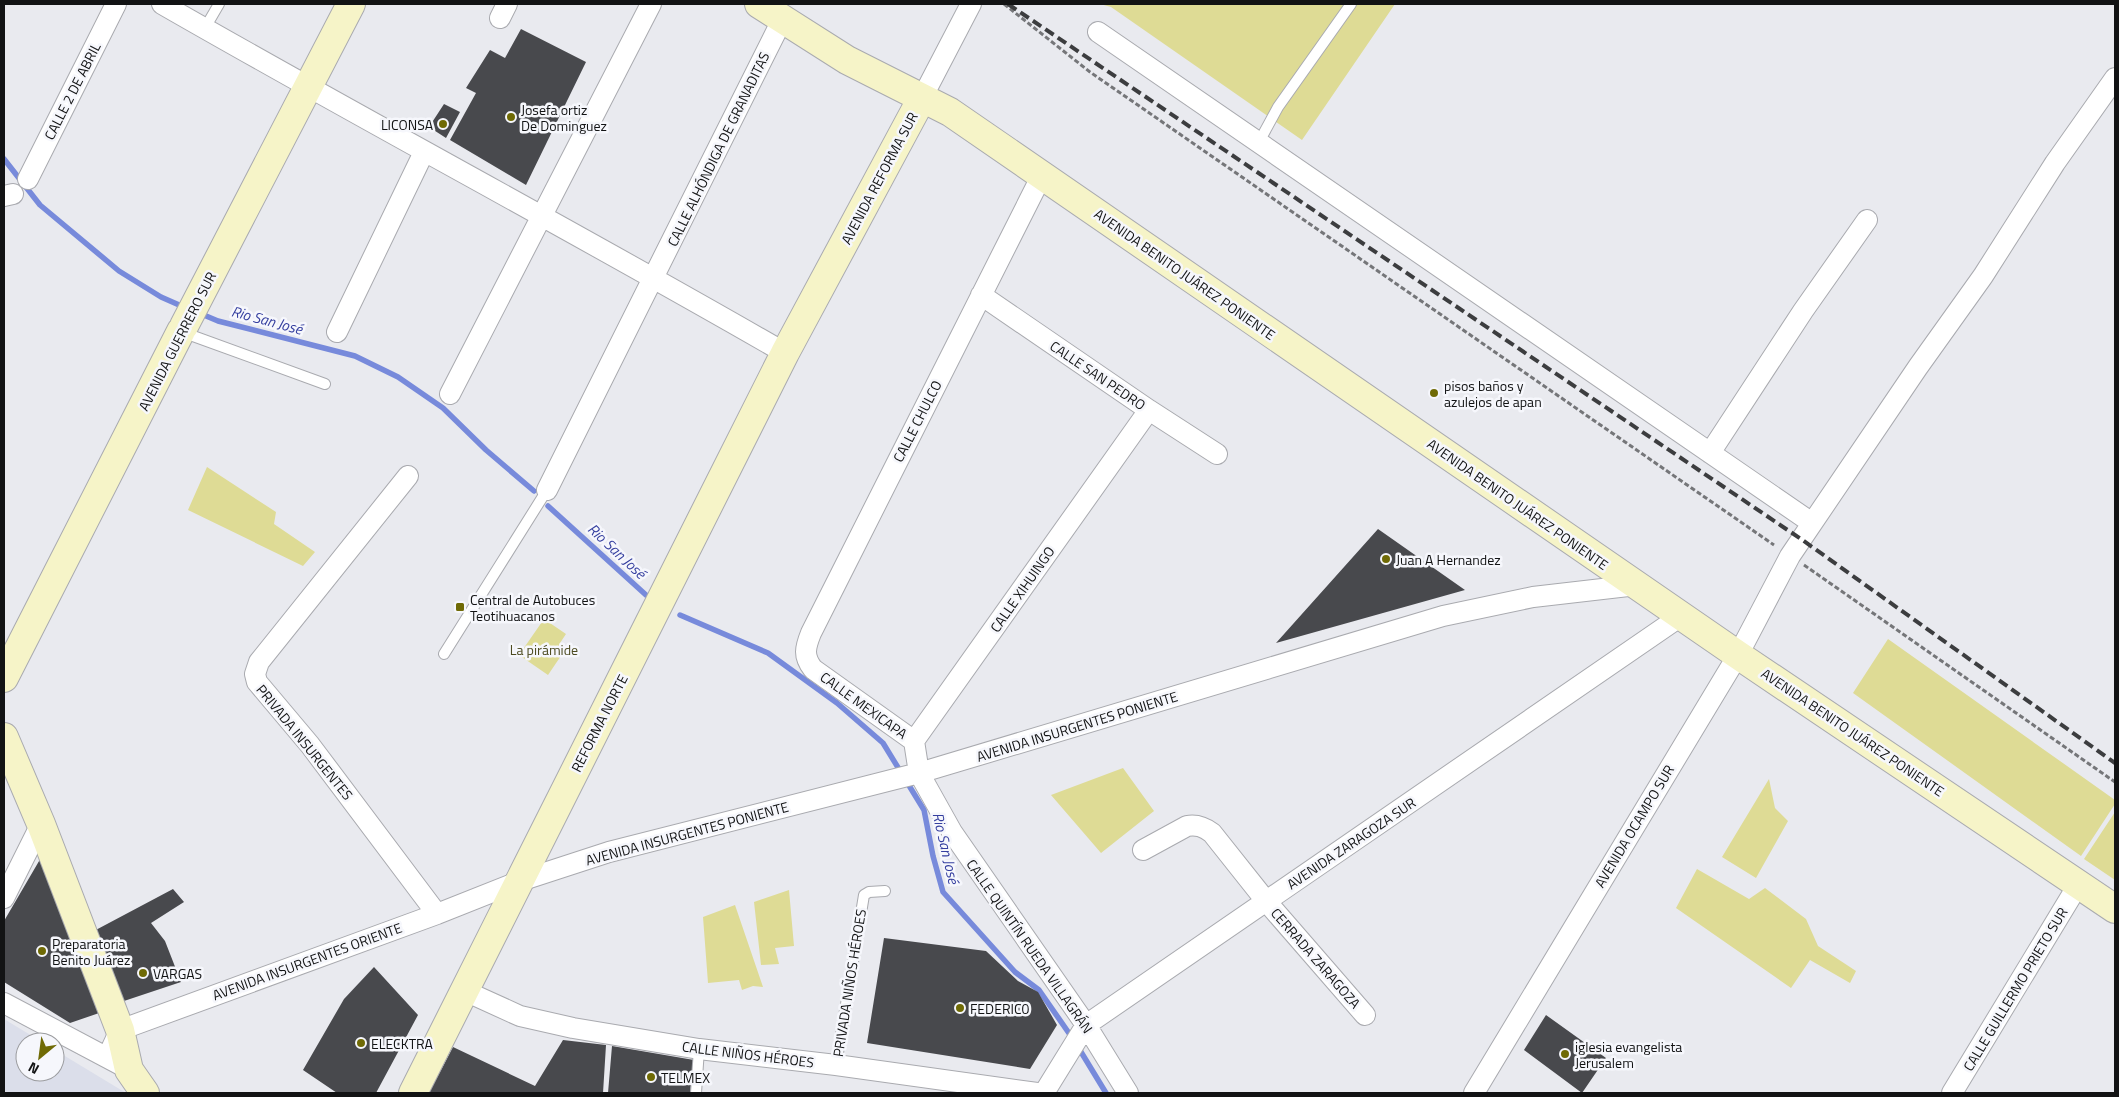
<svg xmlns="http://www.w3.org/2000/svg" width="2119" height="1097" font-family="'Titillium Web',sans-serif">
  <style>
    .built { fill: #dbdeea }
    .green { fill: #dedb95 }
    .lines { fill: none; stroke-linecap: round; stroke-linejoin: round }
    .stream { stroke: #778adb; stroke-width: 5.5 }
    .building { fill: #48494d }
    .lane-casing { stroke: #a9aaaf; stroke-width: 12 }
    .street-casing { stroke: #a9aaaf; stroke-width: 22 }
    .secondary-casing { stroke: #a9aaaf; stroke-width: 30 }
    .path { stroke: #757679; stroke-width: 3; stroke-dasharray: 5 2.5; stroke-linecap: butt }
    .lane { stroke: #fff; stroke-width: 10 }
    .street { stroke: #fff; stroke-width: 20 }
    .secondary { stroke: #f6f4c8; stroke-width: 28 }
    .rail { stroke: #3c3d3f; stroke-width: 4; stroke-dasharray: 10 5; stroke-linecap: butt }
    .poi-dot { fill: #6f6a05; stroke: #f6f7fc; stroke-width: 2 }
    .labels { text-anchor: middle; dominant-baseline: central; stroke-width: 5; stroke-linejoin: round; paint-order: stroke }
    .street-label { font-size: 14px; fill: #121314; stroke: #f6f7fc }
    .poi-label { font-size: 14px; fill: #121314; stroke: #f6f7fc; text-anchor: start }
    .park-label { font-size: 14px; fill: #4d4b21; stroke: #f6f7fc }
    .water-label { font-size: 15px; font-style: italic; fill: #353f9f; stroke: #f6f7fc }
  </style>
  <rect width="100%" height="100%" fill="#e9eaef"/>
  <path class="built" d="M4,1019L42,1042H25V1072H55V1050L126,1093H4Z"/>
  <path class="green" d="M1100,4H1395L1302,140L1111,7Z
    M207,467L276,512L274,524L315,552L303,566L188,510Z
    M544,619L566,634L560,643L567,647L548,675L519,655Z
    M1888,639L2115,800V804L2081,856L1853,693Z
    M1123,768L1154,811L1101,853L1051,795Z
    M1769,779L1775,808L1788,821L1756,878L1722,857Z
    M2115,812V880L2084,859Z
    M1697,869L1749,899L1765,888L1806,919L1818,946L1856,971L1850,983L1810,960L1791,988L1676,908Z
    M789,890L794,946L775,948L779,964L761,965L754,902Z
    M735,905L763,987L753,986L742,990L739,980L708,983L703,917Z"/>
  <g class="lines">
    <path class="stream" d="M4,159L40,205L119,271L161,297L186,308
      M199,313L218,321L355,356L398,377L443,408L486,450L534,491
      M548,506L646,595
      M680,615L768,653L837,703L883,743L924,810L933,856L943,892L1015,972L1039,990L1073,1039
      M1078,1047L1106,1093"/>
  </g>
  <path class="building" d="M521,29L586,62L526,185L450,140L476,93L466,88L490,50L505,58Z
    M444,104L460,112L446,138L429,127Z
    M1378,529L1465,590L1276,643Z
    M42,856L105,1011L70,1023L4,982V921Z
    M173,889L184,902L151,923L165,941L181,982L121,1002L92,932Z
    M884,938L986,951L1018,981L1038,992L1057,1025L1030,1069L867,1043Z
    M374,967L418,1015L376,1093H337L303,1070L344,999Z
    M1546,1015L1606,1058L1582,1093L1524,1050Z
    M563,1040L606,1045L603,1093H429L453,1047L535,1086Z
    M612,1046L694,1060L690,1093H608Z"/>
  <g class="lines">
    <defs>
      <path id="lane" d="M205,28L219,4
        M1259,142L1278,107L1351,4
        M182,332L325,384
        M444,654L547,490
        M836,1065L864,895L869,892L885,891
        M696,1093L699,1049"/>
      <path id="street" d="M162,4C369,123 579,234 785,353
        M500,18L507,4
        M1098,32L1812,523
        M922,98L971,4
        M28,179L116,4
        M4,196L13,194
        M981,295L1149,410L1217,454
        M337,332L424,152
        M450,394L651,4
        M1710,453L1803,311L1867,220
        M408,476L259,662L255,674L257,682L310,745L437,914
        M547,490L782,20
        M914,741L813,669C803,656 805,648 811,633L1042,175
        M1143,850L1187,826C1197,824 1204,827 1212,833L1266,901L1365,1015
        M4,898L41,824
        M465,991L520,1016L573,1028L699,1049L836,1065L1037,1093
        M4,1003L119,1064
        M108,1056L120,1030L437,914L520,881L609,852L919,773L1443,616L1533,597L1637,585
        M1044,1093L1086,1025L1681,616
        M1128,1093L1086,1025L952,832L919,773L914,741L1149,410
        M1474,1093L1738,655L1790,556L1918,367L1983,276L2055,163L2115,78
        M1952,1093L2078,885"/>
      <path id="secondary" d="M759,4L847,60L950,112L1738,655L2115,909
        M184,326L351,4
        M4,678L181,331
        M4,737L41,824L120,1030L129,1070L145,1093
        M413,1093L785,353L922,98"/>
    </defs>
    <use href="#lane" class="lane-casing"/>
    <use href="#street" class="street-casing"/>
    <use href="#secondary" class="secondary-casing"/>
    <path class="path" d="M1004,4L1090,72L1774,545
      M1804,565L2115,782"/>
    <use href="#lane" class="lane"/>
    <use href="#street" class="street"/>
    <use href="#secondary" class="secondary"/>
    <path class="rail" d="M1008,4L1801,539L2115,763"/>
  </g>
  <g class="poi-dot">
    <circle cx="511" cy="117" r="5"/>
    <circle cx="443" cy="124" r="5"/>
    <circle cx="1434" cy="393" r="5"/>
    <circle cx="1386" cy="559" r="5"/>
    <rect x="455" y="602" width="10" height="10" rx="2.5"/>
    <circle cx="42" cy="951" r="5"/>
    <circle cx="143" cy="973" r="5"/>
    <circle cx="960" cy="1008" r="5"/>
    <circle cx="361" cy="1043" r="5"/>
    <circle cx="1565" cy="1054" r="5"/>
    <circle cx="651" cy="1077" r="5"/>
  </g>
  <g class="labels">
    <g class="street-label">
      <text transform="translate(72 91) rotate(-63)">CALLE 2 DE ABRIL</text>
      <text transform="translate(718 149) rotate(-64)">CALLE ALHÓNDIGA DE GRANADITAS</text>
      <text transform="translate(879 178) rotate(-62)">AVENIDA REFORMA SUR</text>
      <text transform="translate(1185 274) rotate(35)">AVENIDA BENITO JUÁREZ PONIENTE</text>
      <text transform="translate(177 341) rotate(-63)">AVENIDA GUERRERO SUR</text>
      <text transform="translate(1098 375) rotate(34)">CALLE SAN PEDRO</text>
      <text transform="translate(917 421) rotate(-63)">CALLE CHULCO</text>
      <text transform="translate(1518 504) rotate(35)">AVENIDA BENITO JUÁREZ PONIENTE</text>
      <text transform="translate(1022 589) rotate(-55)">CALLE XIHUINGO</text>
      <text transform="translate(864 705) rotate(36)">CALLE MEXICAPA</text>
      <text transform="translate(599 723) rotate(-63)">REFORMA NORTE</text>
      <text transform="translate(1077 726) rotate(-17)">AVENIDA INSURGENTES PONIENTE</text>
      <text transform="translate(1853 732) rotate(34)">AVENIDA BENITO JUÁREZ PONIENTE</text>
      <text transform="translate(305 742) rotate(51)">PRIVADA INSURGENTES</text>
      <text transform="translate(1634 826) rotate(-59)">AVENIDA OCAMPO SUR</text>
      <text transform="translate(687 833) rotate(-15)">AVENIDA INSURGENTES PONIENTE</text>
      <text transform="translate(1351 843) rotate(-34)">AVENIDA ZARAGOZA SUR</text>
      <text transform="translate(1030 946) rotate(55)">CALLE QUINTÍN RUEDA VILLAGRÁN</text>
      <text transform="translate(1316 958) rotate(49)">CERRADA ZARAGOZA</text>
      <text transform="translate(307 961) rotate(-20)">AVENIDA INSURGENTES ORIENTE</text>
      <text transform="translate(849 983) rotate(-81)">PRIVADA NIÑOS HÉROES</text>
      <text transform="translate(2015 989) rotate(-59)">CALLE GUILLERMO PRIETO SUR</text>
      <text transform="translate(748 1054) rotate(7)">CALLE NIÑOS HÉROES</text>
    </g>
    <g class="poi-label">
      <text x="521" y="109">Josefa ortiz<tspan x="521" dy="16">De Dominguez</tspan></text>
      <text x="433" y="124" text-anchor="end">LICONSA</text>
      <text x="1444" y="385">pisos baños y<tspan x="1444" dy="16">azulejos de apan</tspan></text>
      <text x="1396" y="559">Juan A Hernandez</text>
      <text x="470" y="599">Central de Autobuces<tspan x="470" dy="16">Teotihuacanos</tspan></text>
      <text x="52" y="943">Preparatoria<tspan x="52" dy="16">Benito Juárez</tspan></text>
      <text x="153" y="973">VARGAS</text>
      <text x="970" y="1008">FEDERIC0</text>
      <text x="371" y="1043">ELECKTRA</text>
      <text x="1575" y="1046">iglesia evangelista<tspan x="1575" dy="16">Jerusalem</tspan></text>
      <text x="661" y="1077">TELMEX</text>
    </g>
    <g class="park-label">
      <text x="544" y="649">La pirámide</text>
    </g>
    <g class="water-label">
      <text transform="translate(267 320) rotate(15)">Rio San José</text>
      <text transform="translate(617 551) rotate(43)">Rio San José</text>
      <text transform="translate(946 848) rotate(77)">Rio San José</text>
    </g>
  </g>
  <rect width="2119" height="1097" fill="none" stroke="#121314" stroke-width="10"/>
  <g transform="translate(40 1057) rotate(209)"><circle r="24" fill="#f6f7fc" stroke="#9b9c9f"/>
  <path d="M0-4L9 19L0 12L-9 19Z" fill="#6f6a05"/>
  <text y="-8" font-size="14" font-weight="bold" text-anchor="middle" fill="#121314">N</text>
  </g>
</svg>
